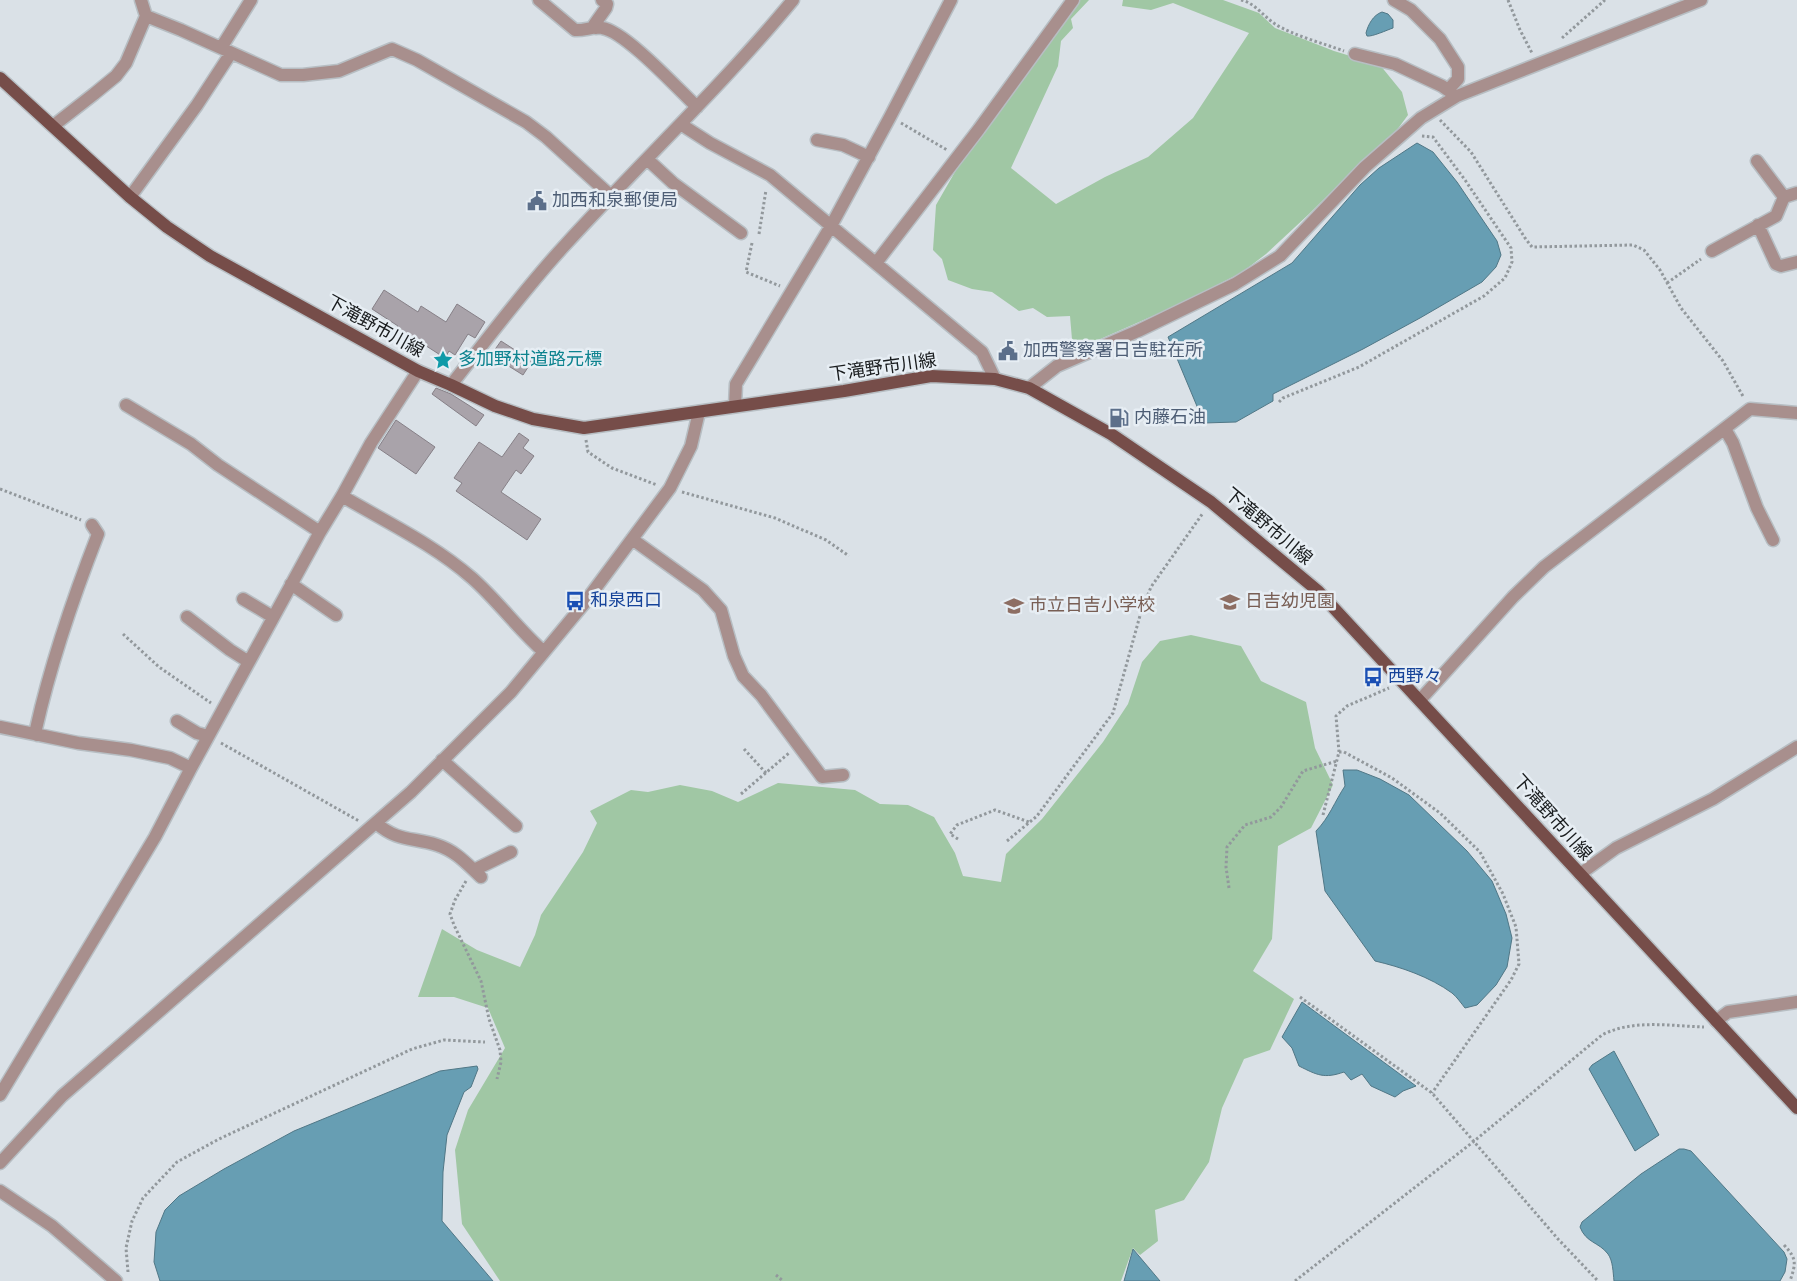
<svg xmlns="http://www.w3.org/2000/svg" width="1797" height="1281" font-family="'Alegreya Sans','Noto Sans JP',sans-serif">
  <style>
    .green { fill: #a0c7a4 }
    .water { fill: #679eb3; stroke: #507786 }
    .building { fill: #a9a3aa; stroke: #868087 }
    .lines { fill: none; stroke-linecap: round; stroke-linejoin: round }
    .minor-casing { stroke: #b7bec3; stroke-width: 15 }
    .major-casing { stroke: #b7bec3; stroke-width: 15 }
    .path { stroke: #92989c; stroke-width: 3; stroke-dasharray: 2.5 2.5; stroke-linecap: butt }
    .minor { stroke: #a88f8d; stroke-width: 12 }
    .major { stroke: #764d49; stroke-width: 12 }
    .labels { text-anchor: middle; dominant-baseline: central; stroke-width: 5; stroke-linejoin: round; paint-order: stroke }
    .service-label { font-size: 18px; fill: #4e5e75; stroke: #e7eef4; text-anchor: start }
    .street-label { font-size: 18px; fill: #191c1e; stroke: #e7eef4 }
    .culture-label { font-size: 18px; fill: #0d838f; stroke: #e7eef4; text-anchor: start }
    .transit-label { font-size: 18px; fill: #164399; stroke: #e7eef4; text-anchor: start }
    .education-label { font-size: 18px; fill: #785e54; stroke: #e7eef4; text-anchor: start }
  </style>
  <rect width="100%" height="100%" fill="#dae1e7"/>
  <path class="green" d="M1077,0H1089L1071,19L1073,28L1061,41L1058,66L1011,168L1056,204L1105,177L1148,157L1193,118L1249,33L1173,3L1151,10L1122,6L1123,0H1223L1259,13L1275,28L1334,51L1380,65L1402,92L1408,115L1394,134L1373,151L1308,215L1266,254L1241,273L1171,308L1073,351L1070,316L1047,317L1033,308L1019,311L992,292L972,289L948,280L942,259L933,250L936,205L963,158Z
    M1191,635L1241,646L1261,681L1306,702L1315,748L1333,785L1311,828L1278,846L1272,939L1253,971L1294,999L1270,1050L1244,1059L1222,1108L1209,1162L1184,1200L1155,1210L1158,1241L1140,1255L1133,1248L1121,1281H500L462,1224L455,1150L468,1110L505,1048L488,1008L454,997H418L442,929L477,950L520,967L535,935L541,915L583,852L597,823L590,811L631,790L648,792L680,785L712,791L738,802L778,783L855,790L880,804L908,805L934,817L955,853L963,876L1001,882L1006,854L1042,819L1103,742L1128,704L1142,662L1160,641Z"/>
  <path class="water" d="M1382,12L1388,14L1393,20V28C1387,30 1372,37 1367,36L1366,33C1368,25 1373,15 1382,12Z
    M1417,143L1433,152L1457,182L1497,241L1501,255L1496,267L1482,282L1420,318L1363,349L1273,394V401L1236,422L1204,423L1168,337L1292,263L1360,185L1379,168Z
    M1343,770H1357L1380,779L1409,795L1467,851L1492,881L1506,914L1512,938L1507,967L1496,985L1477,1005L1465,1008C1461,1003 1457,997 1452,993C1430,977 1401,967 1375,961L1325,891L1316,831C1329,818 1335,801 1345,786Z
    M1302,1002L1416,1086L1403,1091L1395,1097L1371,1086L1362,1074L1351,1080L1344,1072C1324,1079 1317,1075 1299,1066L1292,1048L1282,1037Z
    M1614,1051L1659,1135L1635,1151L1589,1069L1592,1065Z
    M477,1066L478,1069L471,1087L464,1092L447,1135L443,1172L442,1221L493,1281H160L154,1262L156,1232L165,1210L179,1196L224,1169L294,1131L440,1071Z
    M1679,1149H1684L1691,1151L1784,1252L1787,1259L1785,1272L1780,1281H1614C1613,1272 1613,1261 1608,1254C1599,1242 1586,1243 1580,1227L1582,1222L1641,1174Z
    M1133,1249L1160,1281H1124Z"/>
  <path class="building" d="M384,290L418,312L421,306L446,322L457,304L485,322L475,338L468,334L455,355L449,351L445,358L420,342L418,347L402,337L404,334L396,329L398,326L372,309Z
    M501,341L532,361L523,375L491,355Z
    M436,388L451,394L484,415L476,426L432,394Z
    M396,420L435,447L416,474L378,448Z
    M519,433L529,440L523,448L534,456L521,474L516,470L501,492L541,519L527,540L456,491L462,483L454,478L479,442L502,457Z"/>
  <g class="lines">
    <defs>
      <path id="minor" d="M539,0L575,30C584,31 593,26 602,28C625,31 678,89 697,107
        M1394,0L1411,10L1440,39L1458,67V79L1448,90
        M146,16L181,30L281,75H303L339,71L392,49L417,60L526,122L546,137L611,196
        M596,28L594,25L606,8L607,4L602,0
        M221,48L251,0
        M1355,54L1395,64L1442,86L1455,95
        M682,125L710,143L770,175L982,352L995,379
        M53,126L94,94L116,76L126,63L146,16L141,0
        M817,140L843,145L869,157
        M647,159L673,183L741,233
        M1757,161L1784,197
        M130,197L197,105L231,53
        M1758,225L1776,264L1781,266L1797,262
        M1712,251L1776,216L1784,197L1797,193
        M876,263L979,129L1073,0
        M451,385C489,337 525,288 566,244C641,162 722,86 793,0
        M1029,388L1057,366L1138,331L1235,284L1280,256L1365,167L1421,118L1457,96L1701,0
        M126,405L191,444L218,465L320,532
        M735,406L736,384L831,226L890,117L951,0
        M1725,429L1733,443L1757,508L1773,540
        M342,496C386,522 433,544 472,578C498,601 518,629 544,652
        M632,539L703,590L721,610L734,656L743,676L761,695L822,777L843,775
        M291,584L336,615
        M243,599L273,617
        M187,617L230,650L249,662
        M1420,700L1513,597L1544,567L1750,409L1797,413
        M177,721L197,733L208,736
        M0,727L78,743L131,750L170,758L191,768
        M37,735L36,729C51,662 73,598 98,534L92,525
        M442,760L516,826
        M376,823C398,842 412,837 437,845C456,851 467,864 481,877
        M474,870L511,852
        M1580,874L1616,848L1713,799L1797,747
        M1716,1021L1728,1012L1797,1002
        M0,1095L155,837L191,768L320,532L342,496L371,443L418,371
        M0,1163L62,1096L411,792L511,692L583,605L670,488L691,446L699,412
        M0,1191L52,1226L116,1281"/>
      <path id="major" d="M0,78L130,197L167,227L210,256L418,371L451,385L495,406L533,419L584,428L844,391L931,376L995,379L1029,388L1111,434L1211,502L1318,591L1797,1108"/>
    </defs>
    <use href="#minor" class="minor-casing"/>
    <use href="#major" class="major-casing"/>
    <path class="path" d="M1241,0C1255,3 1263,16 1275,24C1292,35 1325,44 1344,51
      M1508,0L1520,30L1532,53
      M1562,38L1605,0
      M1440,120L1471,152L1525,238L1532,247L1633,245L1644,250L1660,270L1681,308L1723,361L1744,398
      M901,123L947,150
      M759,234L766,190
      M752,243L746,272L780,286
      M1667,283L1701,259
      M1279,402L1283,398L1359,367L1484,296L1505,278L1512,262L1511,248L1465,180L1433,137L1422,136
      M586,440L588,452L612,468L657,485
      M0,489L81,520
      M682,492L775,518L826,540L849,556
      M123,634L159,667L211,703
      M221,743L359,821
      M744,749L766,773
      M1339,752H1344L1392,778L1440,813L1480,852L1503,894L1516,927L1519,964L1511,980L1432,1093
      M741,794L789,753
      M1323,815L1339,752L1336,716L1347,706L1389,688
      M958,839L950,834L957,825L995,810L1029,822
      M1007,841L1037,816L1113,713L1141,612L1151,587L1203,513
      M466,881L455,900L450,914L454,925L481,981L489,1019L500,1050L501,1062L497,1079
      M1229,888L1226,867L1227,847L1245,825L1271,817L1281,807L1303,771L1337,761
      M1300,997L1432,1093L1558,1239L1598,1281
      M1784,1245C1797,1259 1796,1263 1790,1281
      M128,1272L126,1248L132,1221L143,1198L177,1162L219,1139L412,1049L444,1040L485,1042
      M776,1275L783,1281
      M1295,1281L1473,1142L1602,1035C1632,1019 1671,1026 1704,1027"/>
    <use href="#minor" class="minor"/>
    <use href="#major" class="major"/>
  </g>
  <defs>
    <symbol id="civic-bare" viewBox="-9 -9 18 18"><path d="M-.6-6.5H3V-4.5H.6V-3L4-1V1h2V6H-6V1h2V-1L-.6-3ZM-1.2 2.5V6h2.4V2.5Z" fill="#5c6f8a" stroke="#e7eef4" stroke-width="2.5" paint-order="stroke"/></symbol>
    <symbol id="sight-bare" viewBox="-9 -9 18 18"><path d="M0-6L1.8-2.2L6-1.7L2.9 1.2L3.7 5.4L0 3.3L-3.7 5.4L-2.9 1.2L-6-1.7L-1.8-2.2Z" fill="#0f9aa8" stroke="#e7eef4" stroke-width="2.5" paint-order="stroke"/></symbol>
    <symbol id="fuel-bare" viewBox="-9 -9 18 18"><path d="M-5.5-6h7V0h2V4h1.3V-2.5L3-4.5l.8-.8L6-3V5H2.5V1h-1V6h-7ZM-4.2-4.7v3.2H.2V-4.7Z" fill="#5c6f8a" stroke="#e7eef4" stroke-width="2.5" paint-order="stroke"/></symbol>
    <symbol id="bus-bare" viewBox="-9 -9 18 18"><path d="M-5-6H5V4H4V6H2V4H-2V6H-4V4H-5ZM-3.5-4V0h7V-4ZM-3.5 1.2v1.5H-2V1.2ZM2 1.2v1.5H3.5V1.2Z" fill="#1a4fb4" stroke="#e7eef4" stroke-width="2.5" paint-order="stroke"/></symbol>
    <symbol id="school-bare" viewBox="-9 -9 18 18"><path d="M0-5L7-2L0 1L-7-2ZM-4 1L0 2.5L4 1V4Q0 6-4 4Z" fill="#8d6e63" stroke="#e7eef4" stroke-width="2.5" paint-order="stroke"/></symbol>
  </defs>
  <g fill-rule="evenodd">
    <use href="#civic-bare" x="523" y="187" width="28" height="28"/>
    <use href="#civic-bare" x="994" y="337" width="28" height="28"/>
    <use href="#sight-bare" x="429" y="346" width="28" height="28"/>
    <use href="#fuel-bare" x="1105" y="404" width="28" height="28"/>
    <use href="#bus-bare" x="561" y="587" width="28" height="28"/>
    <use href="#school-bare" x="1216" y="588" width="28" height="28"/>
    <use href="#school-bare" x="1000" y="592" width="28" height="28"/>
    <use href="#bus-bare" x="1359" y="663" width="28" height="28"/>
  </g>
  <g class="labels">
    <g class="service-label">
      <text x="552" y="201">加西和泉郵便局</text>
      <text x="1023" y="351">加西警察署日吉駐在所</text>
      <text x="1134" y="418">内藤石油</text>
    </g>
    <g class="street-label">
      <text transform="translate(375 327) rotate(29)">下滝野市川線</text>
      <text transform="translate(883 368) rotate(-8)">下滝野市川線</text>
      <text transform="translate(1268 527) rotate(40)">下滝野市川線</text>
      <text transform="translate(1552 818) rotate(48)">下滝野市川線</text>
    </g>
    <g class="culture-label">
      <text x="458" y="360">多加野村道路元標</text>
    </g>
    <g class="transit-label">
      <text x="590" y="601">和泉西口</text>
      <text x="1388" y="677">西野々</text>
    </g>
    <g class="education-label">
      <text x="1245" y="602">日吉幼児園</text>
      <text x="1029" y="606">市立日吉小学校</text>
    </g>
  </g>
</svg>
